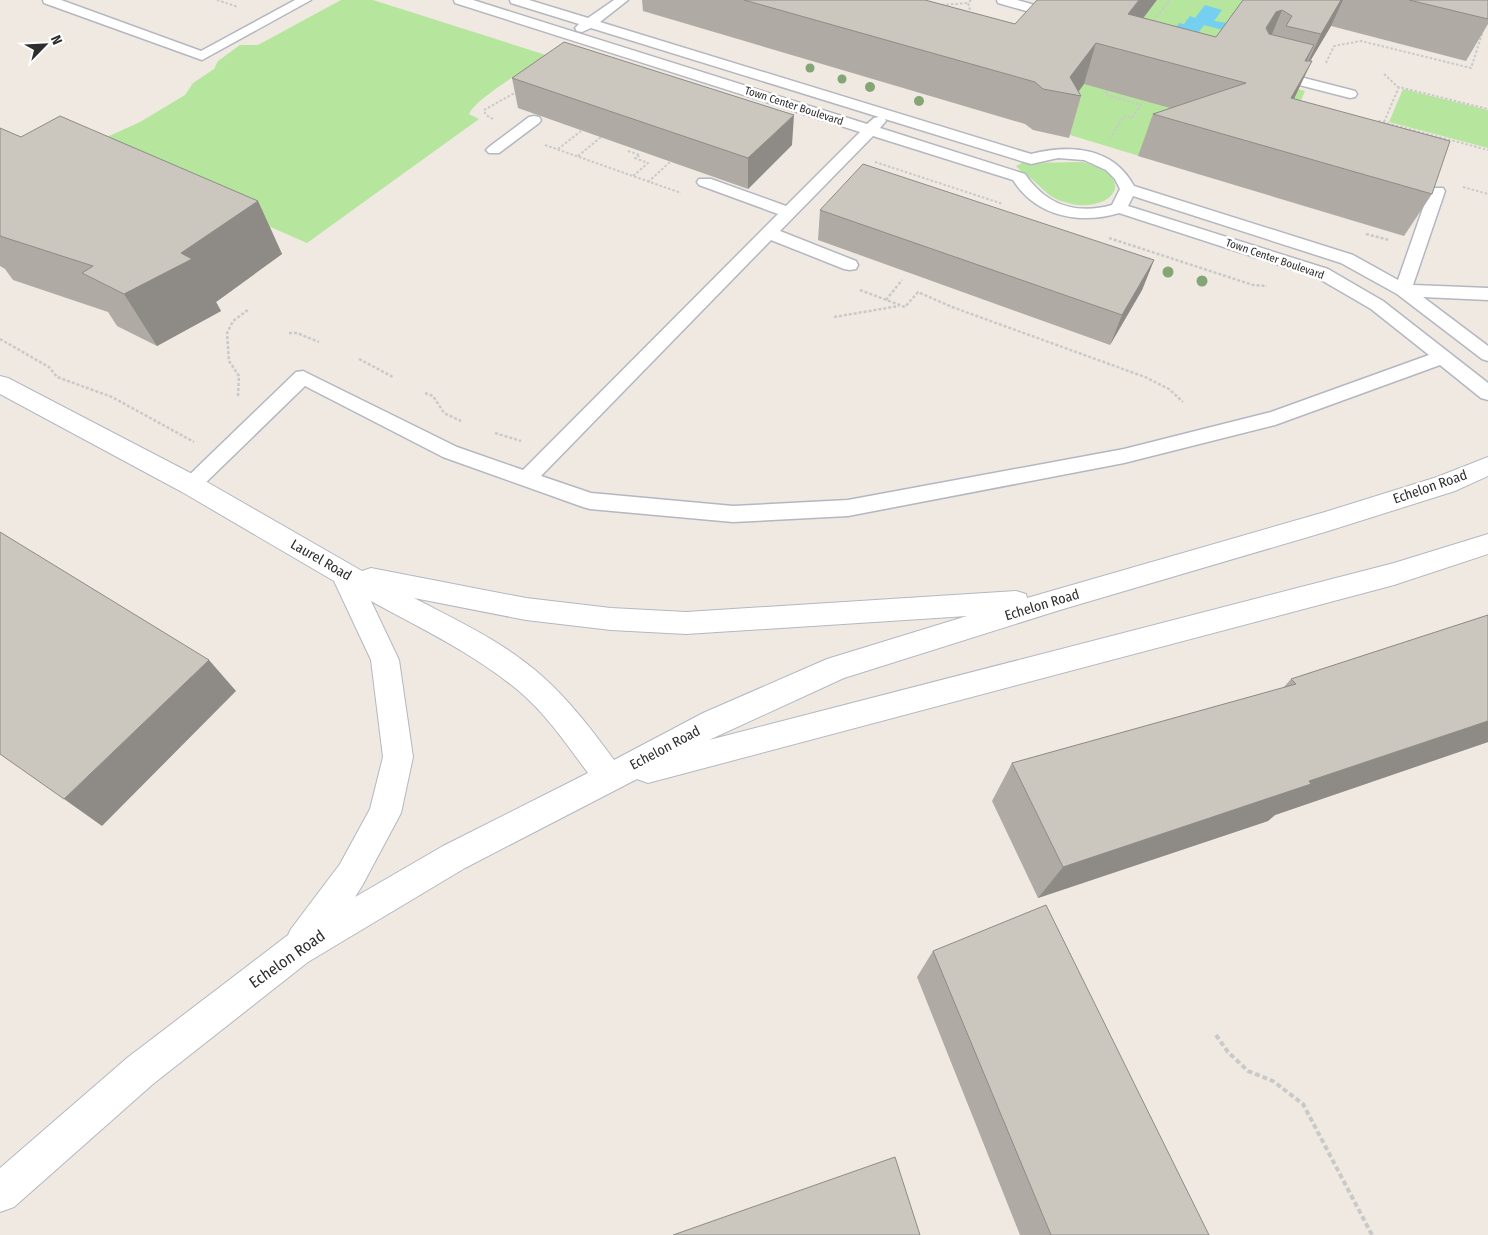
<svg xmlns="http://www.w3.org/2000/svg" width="1488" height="1235" font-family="'Fira Sans Condensed',sans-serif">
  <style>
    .green { fill: #b6e59e }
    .water { fill: #75cff0 }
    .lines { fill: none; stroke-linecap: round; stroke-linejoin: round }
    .service-casing { stroke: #b4b7c1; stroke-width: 3 }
    .tertiary-casing { stroke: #b4b7c1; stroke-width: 2 }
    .path-far2 { stroke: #c9c9c9; stroke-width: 2; stroke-dasharray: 2.5 2; stroke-linecap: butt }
    .path-far1 { stroke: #c9c9c9; stroke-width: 2.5; stroke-dasharray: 3 2; stroke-linecap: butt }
    .path { stroke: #c9c9c9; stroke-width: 4; stroke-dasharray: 5 3; stroke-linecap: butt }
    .service { fill: #fff; fill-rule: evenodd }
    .tertiary { fill: #fff; fill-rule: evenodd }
    .tree { fill: #84a574 }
    .wall { fill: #afaba4 }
    .shaded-wall { fill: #8e8b86 }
    .building { fill: #cbc7bf; stroke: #8e8b86 }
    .labels { text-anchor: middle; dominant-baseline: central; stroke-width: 5; stroke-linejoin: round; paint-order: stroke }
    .far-street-label { font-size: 11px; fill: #2e2e2e; stroke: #fff }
    .street-label { font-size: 14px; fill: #2e2e2e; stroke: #fff }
    .near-street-label { font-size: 16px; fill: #2e2e2e; stroke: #fff }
  </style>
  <rect width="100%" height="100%" fill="#efe9e1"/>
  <path class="green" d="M341,0H373L546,55C530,67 476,98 469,114L479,119L307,243L87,146L140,122L185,95L193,83L214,69L218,61L240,45H258Z
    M1157,0H1255L1263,79L1305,91L1298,107L1149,159L1057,131L1043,22L1141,21Z
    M1403,89L1488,110V148L1389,122Z
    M1083,162C1144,178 1108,218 1061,201C1049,197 1043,189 1034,181C1028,175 1021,172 1016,166L1022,163Z"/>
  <path class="water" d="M1205,5L1222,10L1214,21L1228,23L1223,30L1204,25L1196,36L1174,30L1179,23L1184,24L1190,16L1195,18Z"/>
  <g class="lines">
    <defs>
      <path id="service" d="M43,0H61L201,51L295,0H311L202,60L44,3Z
        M454,0H473L867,124L874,118L879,117L591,28L582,32L577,31L575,28L579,24L511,3L510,0H529L588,18L614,0H628L600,22L1031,154C1071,144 1113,147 1134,186L1353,255L1398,280L1429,191L1431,188H1443L1445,191L1413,285L1488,288V300L1423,297L1488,346V361L1482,359L1397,294L1341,263L1133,196L1128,206L1328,269L1383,301L1488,383V400L1481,398L1440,365L1275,425L1124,463L848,516L733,522L590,509L583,507L443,457L305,386L198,490L191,493L184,490L181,485L184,480L296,372L303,371L457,447L523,470L778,214L699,185L697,182L699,179H711L786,206L860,132L455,3ZM885,119L1031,164L1058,158L1084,160L1106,170L1115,179L1120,189L1112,205C1076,215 1046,205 1025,174L880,128L886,121ZM873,136L1013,180C1036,216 1079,225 1119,213L1316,277L1371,309L1429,355L1271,412L1124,449L848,500L733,506L591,493L541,476L771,240L844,269L850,270L856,269L858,265L856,261L780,231Z
        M997,0H1017L1063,13L1065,16L1058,20L998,3Z
        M1273,70L1355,91L1357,94L1355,97L1350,98L1268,77L1266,74L1268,71Z
        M534,116L539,117L541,120L539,123L499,153H489L486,150L489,147L529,117Z"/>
      <path id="tertiary" d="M0,376L8,378L200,478L362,571L371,568L526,598L611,608L686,612L1016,591L1026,594L1027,598L1325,512L1437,477L1488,457V476L1455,491L1325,532L1060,610L844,678L709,740L1394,563L1488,534V554L1394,585L648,783L637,779L465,868L308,962L153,1084L14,1207L0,1212V1168L127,1058L288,935L291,929L340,864L370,809L383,757L371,660L334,581L182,492L0,394ZM414,598L526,620L611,630L686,634L967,616L827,659L703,713L614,760C592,730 570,701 542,676C504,642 458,621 414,598ZM371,601C422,629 475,654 520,692C547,715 567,745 588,773L443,846L355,897L362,886L401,813L413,757L399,660Z"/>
    </defs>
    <use href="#service" class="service-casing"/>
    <use href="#tertiary" class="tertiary-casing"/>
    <path class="path-far2" d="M217,0L238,7
      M971,0L968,3L971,14
      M942,5L968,3
      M1151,24L1170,0
      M1326,63L1334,46L1361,41L1471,68L1484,28
      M1384,74L1399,88
      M1109,87L1105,94L1141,105L1132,118L1124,116L1110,138
      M493,119L486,115L484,110L518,91
      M1374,122L1379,121L1488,150
      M1384,122L1399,87L1488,109
      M545,145L681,193
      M558,149L581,131
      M628,151L640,155L635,158L648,163L633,176
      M578,156L601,137
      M875,162L1003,204
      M648,182L670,162
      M1463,187L1488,194"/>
    <path class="path-far1" d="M1366,234L1389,240
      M1109,238L1253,285L1267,286
      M860,290L905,307L918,292L952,307L1145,377L1169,389L1183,402
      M886,300L902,280
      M834,317L899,306
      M289,333H297L319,342
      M0,339L49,367L57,377L112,397L194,442
      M359,359L393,377
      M425,393L433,396L444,413L461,421
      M238,396L239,376L229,361L227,333L233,321L249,309
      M495,433L521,441"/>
    <path class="path" d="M1216,1035L1228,1052L1248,1071L1273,1081L1303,1104L1372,1235"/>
    <use href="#service" class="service"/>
    <use href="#tertiary" class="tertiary"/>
  </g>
  <g class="tree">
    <circle cx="810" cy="68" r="4.5"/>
    <circle cx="842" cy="79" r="4.5"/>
    <circle cx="870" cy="87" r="5"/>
    <circle cx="919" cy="101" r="5"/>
    <circle cx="1168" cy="272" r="5.5"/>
    <circle cx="1202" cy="281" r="5.5"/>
  </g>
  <path class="wall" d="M642,0H925L1015,24L1143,18L1216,37L1243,0H1488V24L1466,61L1331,26L1310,61L1294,99L1432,194L1404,236L1138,156L1153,114L1170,108L1084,84L1078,92L1081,96L1069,138L1033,130L1025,124L643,11Z
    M512,78L792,145L748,189L518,108Z
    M0,128L21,137L258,201L282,254L216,302L221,311L157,346L117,326L108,312L13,280L5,269L0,266Z
    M820,210L1154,260L1142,290L1110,345L818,240Z
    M1488,615V742L1275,815L1268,821L1038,898L992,801L1012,763L1283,688L1291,679Z
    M933,951L1209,1235H1020L917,977Z"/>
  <path class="shaded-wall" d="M1139,0H1157L1120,49L1128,14Z
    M1341,0H1343L1331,26L1302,75L1321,34Z
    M1282,10L1265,51L1266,28L1276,12Z
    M1096,43L1084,84L1076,95L1070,77Z
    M1314,45L1295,86L1305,61Z
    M1312,61L1292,103L1291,98Z
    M794,115L792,145L748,189V158Z
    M258,201L282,254L216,302L221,311L157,346L124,294L181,253Z
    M1154,260L1142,290L1110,345L1122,315Z
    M209,660L236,691L102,826L64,799Z
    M1488,721V742L1275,815L1268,821L1038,898L1063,867L1309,781Z"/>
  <path class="building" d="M744,0H925L1015,24L1037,0H1139L1128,14L1216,37L1243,0H1341L1321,34L1286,26L1292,16L1282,10L1276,12L1266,28L1269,34L1314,45L1305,61H1312L1291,98L1450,141L1432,194L1153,114L1246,83L1096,43L1070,77L1081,96L1043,89L1035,82Z
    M1409,0H1488V19Z
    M564,42L794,115L748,158L512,78Z
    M60,116L258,201L181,253L192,259L124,294L82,273L93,266L0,236V128L21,137Z
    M863,164L1154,260L1122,315L820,210Z
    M0,532L209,660L64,799L0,754Z
    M1488,615V721L1309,781L1311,784L1063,867L1012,763L1296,684L1291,679Z
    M1046,905L1209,1235H1051L933,951Z
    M895,1157L920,1235H673Z"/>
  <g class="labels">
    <g class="far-street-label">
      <text transform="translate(794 106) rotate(18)">Town Center Boulevard</text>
      <text transform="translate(1275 259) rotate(19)">Town Center Boulevard</text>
    </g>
    <g class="street-label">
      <text transform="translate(1430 487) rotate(-19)">Echelon Road</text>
      <text transform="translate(321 560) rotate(30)">Laurel Road</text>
      <text transform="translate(1042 605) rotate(-17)">Echelon Road</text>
      <text transform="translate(665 748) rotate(-28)">Echelon Road</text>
    </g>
    <g class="near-street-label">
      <text transform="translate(287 959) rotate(-35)">Echelon Road</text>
    </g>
  </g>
  <g transform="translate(45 45) rotate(66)" stroke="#ffffff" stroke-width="4" paint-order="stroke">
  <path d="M0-4L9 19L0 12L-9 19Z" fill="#2e2e2e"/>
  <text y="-8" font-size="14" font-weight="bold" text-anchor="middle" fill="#2e2e2e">N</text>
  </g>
</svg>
